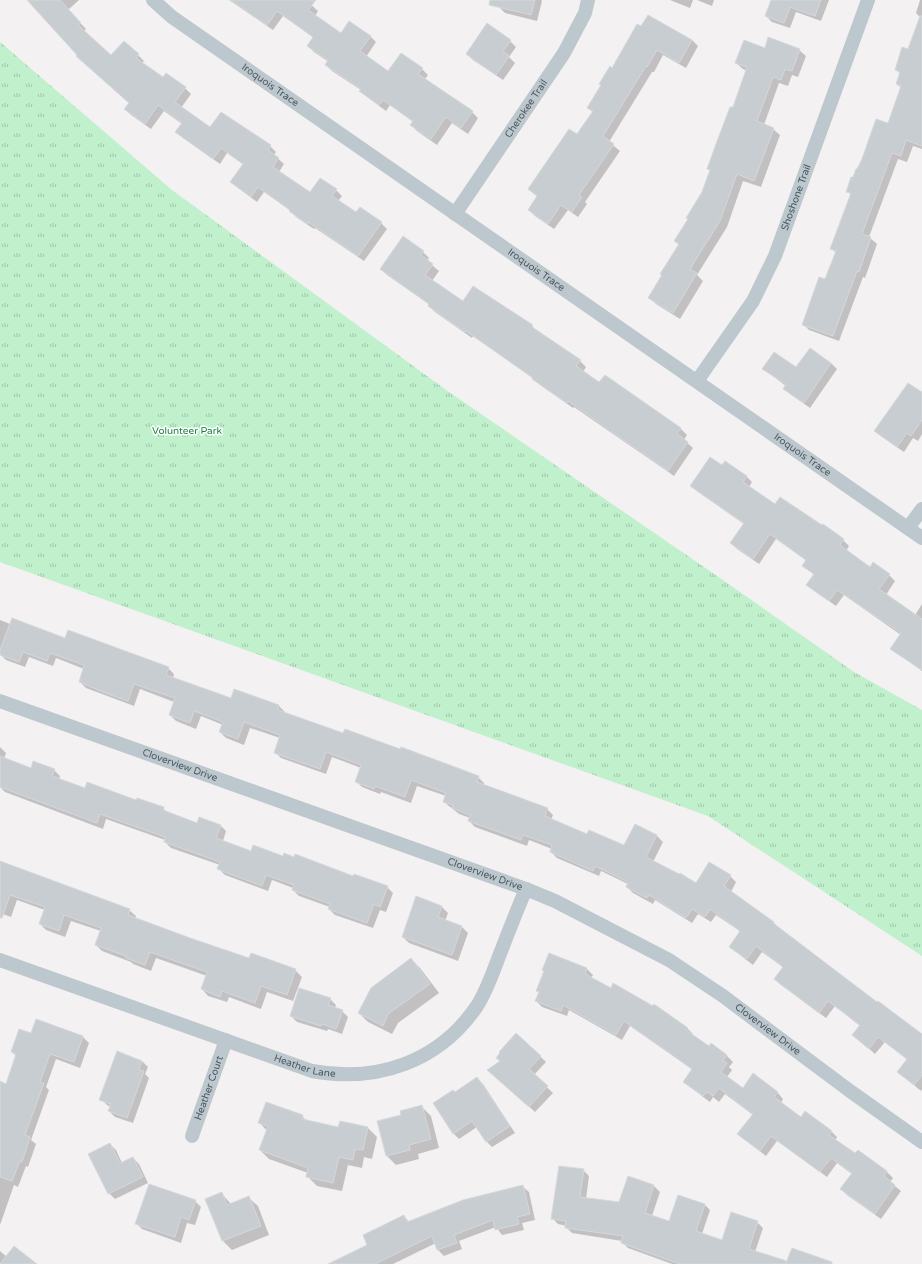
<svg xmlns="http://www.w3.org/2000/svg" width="922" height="1264" font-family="'Varela Round',sans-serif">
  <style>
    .park { fill: url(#park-tufts) }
    .shadow { fill: #0003 }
    .building { fill: #c8cdd1; stroke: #d5d8dc }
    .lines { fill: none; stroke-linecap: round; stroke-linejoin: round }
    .street { stroke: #bdc8ce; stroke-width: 14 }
    .labels { text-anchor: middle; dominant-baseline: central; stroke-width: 3; stroke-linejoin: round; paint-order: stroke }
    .street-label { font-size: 10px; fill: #49575f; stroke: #fff }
    .park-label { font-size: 10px; fill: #18823e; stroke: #fff }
  </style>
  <defs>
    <pattern id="park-tufts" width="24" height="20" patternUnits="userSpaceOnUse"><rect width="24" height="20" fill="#c1f0cd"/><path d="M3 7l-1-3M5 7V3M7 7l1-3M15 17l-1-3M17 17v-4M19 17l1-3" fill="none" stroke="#9fc5aa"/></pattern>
  </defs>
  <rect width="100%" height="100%" fill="#f4f1f2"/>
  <path class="park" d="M0,42L172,190L449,392L720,578L854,672L922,710V956L708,816L0,562Z"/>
  <path class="shadow" d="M28,0H79L68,10L86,29L83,32L111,56L138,55L144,61L142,63L164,79L185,88L191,94L181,108L211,128L221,113L270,146L276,152L274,155L284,164L279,172L310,193L336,190L342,196L338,201L357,214L381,223L387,229L364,261L315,228L314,229L296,217L291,211L264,192L257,202L238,188L232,182L244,165L227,153L220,164L183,138L177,132L182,124L164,111L151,129L131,115L125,109L130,103L78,55Z
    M229,0H306L318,11L315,16L341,34L370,36L376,42L366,57L388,72L422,69L428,75L425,79L472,112L478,118L468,134L452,123L437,145L417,131L411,125L413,122L390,105L386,111L367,97L361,90L332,71L326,65L329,62L314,52L308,46L314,38L283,16L273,30Z
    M492,0H541L542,1L537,21L505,13Z
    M670,0H693L690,8Z
    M697,0H714L712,6Z
    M772,0H829L821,21L796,12L790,28L772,22L766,16Z
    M920,0H922V149L913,146L907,162L898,159L869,237L877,244L865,278L863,277L839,341L809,330L803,324L826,281L836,253L831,248L851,195L847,191L853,179L888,124L901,88L897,84L900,74L896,69L909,50L921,18L916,13Z
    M648,16L692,40L698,46L686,68L663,55L654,72H652L609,142L620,151L585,202L587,204L578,217L568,210L554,229L535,216L529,210L538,197L529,189L577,136L593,113L588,107Z
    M510,41L516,47L509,57L515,63L503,80L473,60L467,54Z
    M765,49L799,50L806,56L798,77L792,75L788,86L779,83L764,125L773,129L780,135L761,187L743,181L727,227L697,275L703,281L680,319L656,304L649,297L679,245L675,241L688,219L702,192L710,171L708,169L733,109L747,71L743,69L736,63Z
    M423,252L429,258L427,261L439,271L432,281L463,302L532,326L538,332L580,361L586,367L583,372L600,384L605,376L681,429L687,435L684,440L693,448L674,476L574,407L573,408L540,385L534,379L473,336L472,338L435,312L429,306L430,305L387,275L381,269Z
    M831,363L837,369L810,408L790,394L784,388L786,386L770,374L764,368H797Z
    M922,394V434L918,441L913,438L904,452L882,437L876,431Z
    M722,466L746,476L752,482L749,487L775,505L843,540L849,546L846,551L870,568L889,575L895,581L886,595L915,615L922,604V671L898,654L892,648L901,635L844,595L836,606L813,590L807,584L814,575L803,565L807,561L776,539L759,564L737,549L731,543L744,524L698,492L692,486Z
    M0,620L10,624L168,668L174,674L173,678L232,699L235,691L279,706L285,712L284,714L344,735L478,777L484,783V786L547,809L553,815L551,820L587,835L624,846L635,825L657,836L663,842L653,862L697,885L710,863L730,876L736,882L731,892L773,922L779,928L922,1038V1089L921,1091L898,1072L908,1060L885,1042L875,1054L853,1035L860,1026L835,1006L826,1018L781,985L775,979L784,968L762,952L753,965L736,952L730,946L741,932L716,915L711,922L698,914L692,923L655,900L653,904L633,893L627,887L628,884L601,871L599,876L557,858L551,852L552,849L529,840L527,846L475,827L469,821L470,818L459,814L444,802L446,796L417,786L411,803L381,792L380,794L362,787L356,781L361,768L332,757L326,774L281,758L275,752L280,738L250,728L244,745L226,738L220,732L223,725L201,716L196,729L176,721L170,715L174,702L140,689L134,706L86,688L80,682L84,669L56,658L53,666L29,657L25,667L6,660L0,654Z
    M0,747L6,753L4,759L32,769L54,770L60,776L59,779L86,789L163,808L169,814L198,824L220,825L226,831L223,841L251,852L284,857L387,887L393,893L386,912L380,910L373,928L335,915L329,909L330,907L299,896L293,890V888L272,880L268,891L225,875L219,869L220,865L171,848L165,842V840L106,819L103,829L5,792L0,787Z
    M0,862L129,910L136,916L135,919L249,959L295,970L302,977L293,1001L267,992L261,1009L229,997L227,1002L208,996L202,989L207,976L156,958L151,971L133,964L131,962L102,951L96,945L101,931L71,921L65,937L46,930L40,924L45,910L17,900L11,917L0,913Z
    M417,898L442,907L448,913L445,921L462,927L468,933L458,961L409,943L403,937Z
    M411,959L420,968L439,993L398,1023L392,1034L368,1022L359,1013Z
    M587,969L593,975L591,978L687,1028L693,1034L692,1035L709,1047L711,1045L727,1056L733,1062L729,1067L732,1070L727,1077L743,1089L754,1075L778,1093L783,1099L781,1103L801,1118L831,1131L837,1137L835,1141L855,1155L858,1151L887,1172L893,1178L890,1182L901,1191L881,1219L847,1195L841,1189L852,1174L837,1163L827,1177L777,1141L766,1156L745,1140L739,1134L753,1115L725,1094L719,1102L713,1097L710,1102L690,1087L684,1081L693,1070L630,1026L622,1040L569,1010L567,1016L542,1007L536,1001L540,993L545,972L543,970Z
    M330,999L336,1005L335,1008L342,1011L348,1017L342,1034L328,1029L327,1031L297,1022L291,1016Z
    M32,1035L83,1037L89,1043L80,1068L56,1059L46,1087L49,1090L31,1140L36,1144L28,1167L26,1166L18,1187L14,1185L0,1225V1083L7,1085L16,1056L12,1052Z
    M117,1053L142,1061L148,1067L145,1074L149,1078L133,1123L115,1117L109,1111L111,1107L107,1105L101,1099Z
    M540,1056L546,1062L534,1075L553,1093L535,1112L495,1076Z
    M477,1078L483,1084L515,1133L492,1147L486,1141L477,1127L459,1139L453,1133L455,1093Z
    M422,1107L431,1116L439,1148L418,1154L419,1159L396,1165L387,1156L402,1116Z
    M302,1116L308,1122L339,1128L341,1122L368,1128L377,1137L372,1159L364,1157L362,1168L348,1165L342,1191L317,1186L307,1176L308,1173L269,1159L260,1150L267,1131L260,1123Z
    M110,1144L116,1150L122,1163L133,1158L139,1164L148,1183L115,1199L109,1193Z
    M583,1170L589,1176L586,1199L620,1203L628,1178L654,1186L660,1192L652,1216L670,1222L704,1204L710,1210L702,1234L723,1241L757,1222L763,1228L755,1252L787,1263L832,1264H672L628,1248L622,1242V1241L572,1233L566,1227L567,1226L558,1224L552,1218Z
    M522,1186L529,1192L535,1220L522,1223L524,1230L502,1235L496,1227L459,1241L462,1249L444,1256L438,1250L436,1243L393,1264H330L369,1245L404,1216L409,1222Z
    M222,1194L231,1204L248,1197L258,1206L269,1235L232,1250L223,1241L206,1200Z
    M195,1201L201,1207L195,1225L187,1223L181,1243L142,1229L136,1223Z
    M0,1251L7,1257L34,1264H0Z"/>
  <path class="building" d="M27,0H60L81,23L78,25L111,55L124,41L139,54L136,58L163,77L166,73L186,87L175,102L210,127L221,112L271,145L268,150L279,158L273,167L310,192L320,178L337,189L332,196L356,212L360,207L382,222L358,256L308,222L307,224L289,211L290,210L258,187L251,197L230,182L243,164L221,148L213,159L175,132L182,123L158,105L145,124L124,109L129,103L76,56L77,55Z
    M230,0H316L308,10L341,33L349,21L371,36L360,51L388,71L401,53L423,68L418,74L473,111L461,128L446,117L431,139L410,125L413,121L383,100L379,105L359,91L361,89L325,65L328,60L307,46L313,37L277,11L267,25Z
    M490,0H535L531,15L489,5Z
    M771,0H821L815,16L790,7L784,23L765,16Z
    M648,15L692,40L679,63L657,50L647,67L646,66L603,136L614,144L579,195L582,197L572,212L561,205L548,224L528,210L537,196L528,189L569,129L577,134L593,111L587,108L601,85L599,84L610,66L612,68L637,24L641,26Z
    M920,16H922V146L906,140L901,156L892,153L862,234L871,237L859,272L857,271L833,336L802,325L819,277L825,279L836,251L830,249L851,193L846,192L851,177H853L856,169H857L862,159L876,119L888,123L901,86L896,84L900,72L895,70L902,47L908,49Z
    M487,23L511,40L503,51L509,56L496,75L466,54Z
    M768,37L800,49L792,71L785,69L781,80L773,77L757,121L774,128L754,181L737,174L720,221L690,269L697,273L673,313L648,298L662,275L660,274L679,244L674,241L688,219L686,218L702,192L710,170L707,169L716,144L730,107H733L747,67L735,63L744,40L765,48Z
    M403,236L424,251L421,255L433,264L425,275L463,301L473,286L533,325L532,327L581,360L576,366L599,382L605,375L681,428L677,434L688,442L668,471L568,401L567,403L532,379L533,378L466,331L465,332L428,306L429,304L380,269Z
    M810,348L831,363L804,403L783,389L786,384L762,369L774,352L796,367Z
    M908,383L922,392V420L911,436L907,433L897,447L874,431Z
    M710,457L722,465L725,461L747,476L743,482L775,504L780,497L822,525L823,524L844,539L840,545L870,567L873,562L890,574L879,589L922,619V670L890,649L901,633L837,590L829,601L806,585L814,574L802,566L806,560L770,534L753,559L730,543L744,523L690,486Z
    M12,618L65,638L68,630L169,667L166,675L231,698L234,689L279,705L278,710L343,733L345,729L400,749L401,747L447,764L479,776L477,782L548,808L545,816L587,834L589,830L624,845L635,824L657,835L646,857L679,874L680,873L696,883L709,862L731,875L724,886L774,922L773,923L877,1002L878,1001L922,1034V1075L914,1085L897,1072L907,1059L878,1037L869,1049L852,1035L860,1025L828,1001L819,1013L774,979L783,967L756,946L747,959L729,947L740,931L710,909L705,917L692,909L686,918L649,895L647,898L626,887L628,882L595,866L593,871L550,852L552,845L523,835L521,840L468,821L470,815L452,808L453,805L443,802L446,793L411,780L405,797L375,786L374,789L355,782L361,765L326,752L320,769L274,753L280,735L244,722L238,739L219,732L223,722L194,711L190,723L169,715L175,698L134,684L128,701L108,694L79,682L84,665L50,653L47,661L23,652L19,662L0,655V650Z
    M0,756L31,768L33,761L55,769L52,776L85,788L87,782L136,800L137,798L164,807L163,810L197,823L199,817L221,825L216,838L251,851L253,845L283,856L284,853L294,857L295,854L353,876L354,874L388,886L380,907L374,904L367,923L328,909L330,904L292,890L294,885L266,875L262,886L217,869L220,862L164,842L165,837L100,814L97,823L0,787Z
    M0,861L130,909L128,915L190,938L249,958L251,953L296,969L287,995L261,986L255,1003L222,991L220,997L201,989L207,972L150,952L145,965L126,958V956L95,945L101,928L64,915L59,931L39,924L45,907L10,895L2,918H0Z
    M416,896L442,906L438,917L462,926L452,955L402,937Z
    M549,953L587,968L585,974L611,988L613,983L653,1006L654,1004L688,1028L686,1030L709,1046L711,1043L727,1055L723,1061L727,1063L721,1072L743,1088L753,1073L778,1092L774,1097L801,1117L805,1111L832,1131L829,1135L855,1153L858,1150L887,1171L884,1176L895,1185L875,1214L840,1189L852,1173L831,1158L820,1172L771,1136L760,1151L737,1134L753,1114L719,1088L713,1096L707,1092L703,1096L683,1082L692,1069L624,1021L616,1035L563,1005L561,1011L535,1001L539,992L536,991L544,971L542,970Z
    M411,958L430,984L388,1014L383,1026L358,1013L371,988Z
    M299,988L331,998L328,1005L343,1010L336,1029L322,1024L321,1026L290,1016Z
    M36,1019L83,1036L74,1062L50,1054L40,1082L44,1083L25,1135L30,1137L22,1162L20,1161L12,1181L0,1177V1081L6,1084L16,1054L11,1052L19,1029L31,1033Z
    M516,1033L541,1056L529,1069L548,1086L529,1107L487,1070L500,1061L496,1058L500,1053L499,1052Z
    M117,1051L142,1061L139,1070L144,1071L127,1118L108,1111L111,1104L99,1100Z
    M477,1077L510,1126L486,1142L472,1121L453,1134L433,1103L453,1090L455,1092Z
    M266,1102L303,1115L302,1119L338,1127L340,1121L368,1127L363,1150L355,1149L353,1160L339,1157L333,1183L306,1177L308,1168L259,1150L268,1126L258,1123Z
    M422,1105L431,1139L409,1145L410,1150L386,1156L377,1121L401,1115L400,1111Z
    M110,1143L120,1163L133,1157L143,1177L108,1194L88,1154Z
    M559,1166L584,1169L580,1197L619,1202L628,1176L654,1185L645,1213L669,1221L678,1195L705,1204L696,1231L722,1240L731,1212L758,1221L749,1249L787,1261L786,1263L792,1248L832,1262V1264H680L621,1243L623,1236L565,1228L566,1221L551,1219Z
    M149,1184L196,1200L189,1220L181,1217L175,1237L135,1224Z
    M523,1185L530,1214L517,1217L519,1224L495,1230L493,1220L454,1235L457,1243L437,1250L432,1236L375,1264H328L367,1245L363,1235L404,1215L407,1222L463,1200Z
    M222,1192L227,1205L249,1196L261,1226L222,1241L205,1199Z
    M14,1246L37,1264H0Z"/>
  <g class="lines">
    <g class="street">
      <path id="s1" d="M153,0L172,17L922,538"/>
      <path id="s2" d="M455,214L564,53L585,13L588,0"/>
      <path id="s3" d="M697,381L753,301L775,256L868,0"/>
      <path d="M908,528L922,509"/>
      <path id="s4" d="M0,701L526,889L555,901L669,960L723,996L850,1091L922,1142"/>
      <path id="s5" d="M0,960L312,1071C377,1083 439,1062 477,1006C486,992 492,975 498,959C507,936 516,912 526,889"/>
      <path id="s6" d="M192,1136L226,1040"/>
    </g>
  </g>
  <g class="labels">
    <g class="street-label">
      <text stroke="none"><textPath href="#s1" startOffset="145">Iroquois Trace</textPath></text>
      <text stroke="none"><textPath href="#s2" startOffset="127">Cherokee Trail</textPath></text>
      <text stroke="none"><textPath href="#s3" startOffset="210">Shoshone Trail</textPath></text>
      <text stroke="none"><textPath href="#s1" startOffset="469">Iroquois Trace</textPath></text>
      <text stroke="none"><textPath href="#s1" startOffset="793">Iroquois Trace</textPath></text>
      <text stroke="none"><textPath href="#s4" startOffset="191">Cloverview Drive</textPath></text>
      <text stroke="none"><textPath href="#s4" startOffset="515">Cloverview Drive</textPath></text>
      <text stroke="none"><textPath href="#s4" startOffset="839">Cloverview Drive</textPath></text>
      <text stroke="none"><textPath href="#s5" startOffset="323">Heather Lane</textPath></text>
      <text stroke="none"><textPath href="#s6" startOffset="51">Heather Court</textPath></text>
    </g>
    <g class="park-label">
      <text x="187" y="431">Volunteer Park</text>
    </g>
  </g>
</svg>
